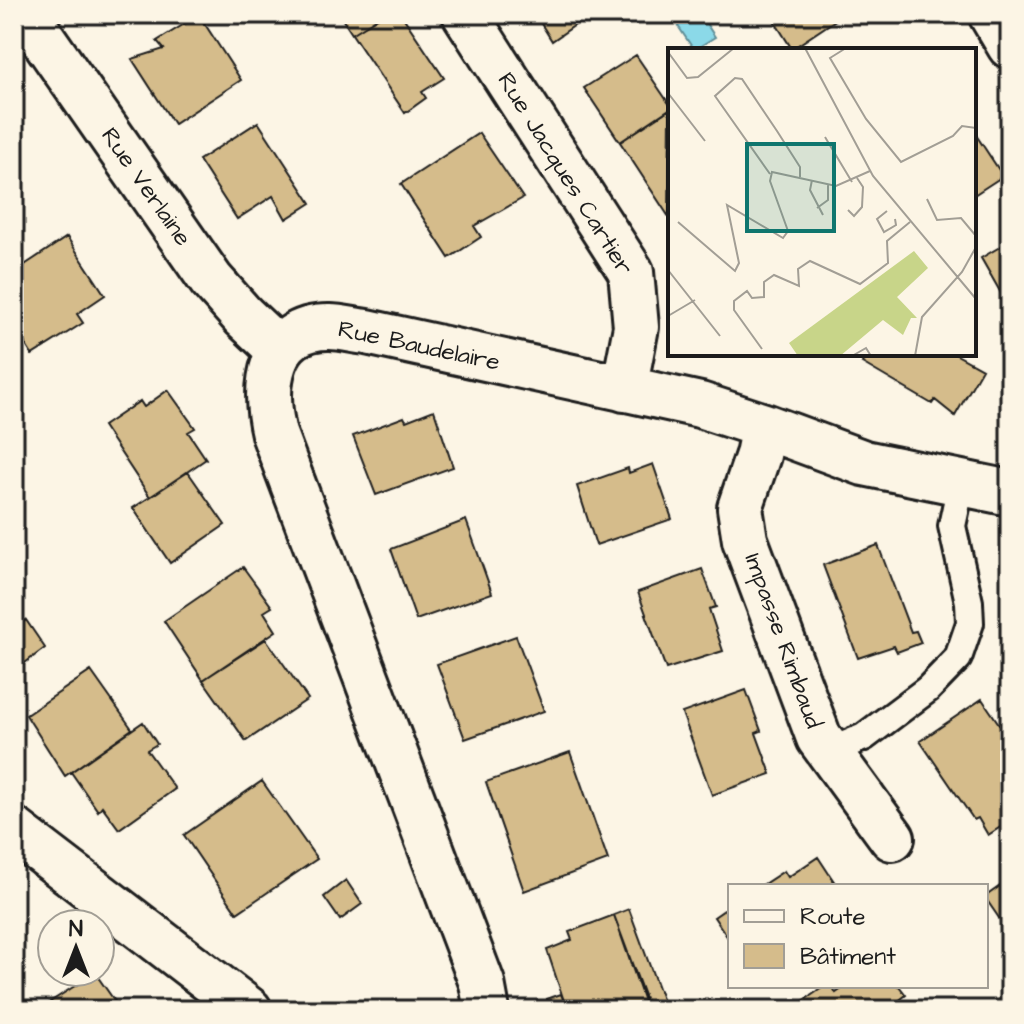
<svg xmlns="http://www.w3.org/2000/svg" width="1024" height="1024" font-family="'Architects Daughter',sans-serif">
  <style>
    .water { fill: #8bd9e8; stroke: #5f8d96; stroke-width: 2 }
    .building { fill: #d5bc8b; stroke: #1c1c1c; stroke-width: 2 }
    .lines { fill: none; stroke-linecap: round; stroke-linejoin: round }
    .service-casing { stroke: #1c1c1c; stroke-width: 32 }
    .minor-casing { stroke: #1c1c1c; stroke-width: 50 }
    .service { stroke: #fcf5e5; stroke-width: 26 }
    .minor { stroke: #fcf5e5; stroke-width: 44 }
    .labels { text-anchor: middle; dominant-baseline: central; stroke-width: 7; stroke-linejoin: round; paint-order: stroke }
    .street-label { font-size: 24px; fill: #1c1c1c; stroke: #fcf5e5 }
    .inset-road { fill: none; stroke: #a29e95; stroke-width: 2 }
    .view { fill: #0f766e; fill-opacity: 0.15; stroke: #0f766e; stroke-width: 4 }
    .inset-edge { fill: none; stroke: #1c1c1c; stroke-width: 4 }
  </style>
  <rect width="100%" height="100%" fill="#fcf5e5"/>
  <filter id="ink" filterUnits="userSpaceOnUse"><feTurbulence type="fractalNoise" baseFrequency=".0125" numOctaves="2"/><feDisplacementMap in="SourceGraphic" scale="16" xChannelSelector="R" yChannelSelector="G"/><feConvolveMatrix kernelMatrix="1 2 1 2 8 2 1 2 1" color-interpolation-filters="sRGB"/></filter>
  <g filter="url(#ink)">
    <path class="water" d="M670,14H700L715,37L694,50Z"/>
    <path class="building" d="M339,14H384L352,34Z
      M384,14H401L444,78L422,92L426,98L405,113L352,34Z
      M535,14H591L552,41Z
      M770,14H834L837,19L792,49Z
      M199,15L241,80L174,124L132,59L164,49L157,41Z
      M636,55L670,105V109L620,142L584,88Z
      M668,110L670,114L669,217L620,142Z
      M258,122L311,203L286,219L273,196L237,219L199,160Z
      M974,132L1003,176L974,195Z
      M479,133L523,198L474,226L481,237L449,258L401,184Z
      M67,237L105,295L77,314L83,323L32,355L14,326V272Z
      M1010,241V309L981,258Z
      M867,354H955L982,369L955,416L935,400L932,404L862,363Z
      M168,390L195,428L188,432L206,459L150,497L103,426L140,401L144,407Z
      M434,410L453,467L376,495L353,436L404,417L406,421Z
      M653,464L672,519L596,545L577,486L628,468L629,473Z
      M188,472L225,525L170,563L133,508Z
      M466,520L492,593L416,620L391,549Z
      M878,545L911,632L916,631L921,643L897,652L894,646L858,658L823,565Z
      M243,567L272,607L264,612L276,631L203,680L164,621Z
      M702,569L716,607L709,609L723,651L666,669L638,592Z
      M26,620L45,648L14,671V628Z
      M516,636L544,711L465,739L437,664Z
      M266,639L308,699L246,741L203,680Z
      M91,671L132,729L65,776L26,715Z
      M746,690L761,731L756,733L771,774L712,795L682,713Z
      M982,699L1010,740V794L1005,798L1010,805V821L988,835L978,818L974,820L920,741Z
      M143,722L157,744L147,750L175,789L119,829L102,806L98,811L71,772Z
      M570,752L608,860L524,891L486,782Z
      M262,781L317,859L237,913L184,835Z
      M818,857L837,886H761L784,871L788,877Z
      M1010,879V934L986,899V896Z
      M346,880L362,904L340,920L324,897Z
      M730,906V941L714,917Z
      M629,909L666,1010H647L614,915Z
      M614,915L649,1009L567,1010L547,950L572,940L569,932Z
      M95,973L121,1010H56L50,1002Z
      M825,986H832L836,993L846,986H899L906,995L896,1003L901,1010H790Z
      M561,994L567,1010H550L547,999Z"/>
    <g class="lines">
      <defs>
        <path id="service" d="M828,752L864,737L928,689L958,658L970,623L969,602L952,526L961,484"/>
        <path id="minor" d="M26,14L211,280L243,316L279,350
          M465,14L631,272L636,327L624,389
          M991,14L1010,46
          M764,426L758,455L740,508L745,540L819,738L892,838
          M14,830L249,1010
          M487,1010L482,983L274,434C263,388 267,326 330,327C342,327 355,331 367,332L700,405L764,426L864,463L1010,493"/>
      </defs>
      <use href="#service" class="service-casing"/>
      <use href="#minor" class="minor-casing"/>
      <use href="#service" class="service"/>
      <use href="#minor" class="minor"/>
    </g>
  </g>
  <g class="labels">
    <g class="street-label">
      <text transform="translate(565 174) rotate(58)">Rue Jacques Cartier</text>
      <text transform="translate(146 187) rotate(55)">Rue Verlaine</text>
      <text transform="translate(419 346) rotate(12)">Rue Baudelaire</text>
      <text transform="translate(783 641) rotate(70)">Impasse Rimbaud</text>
    </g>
  </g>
  <g transform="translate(668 48)">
    <rect width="308" height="308" fill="#fcf5e5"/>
    <path d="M246,203L260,220L229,249L249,270H243L235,287L215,272L172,308H130L121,295Z" fill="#c8d589"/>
    <path class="inset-road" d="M137,0L205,128L308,251M178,0L162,10L198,71L233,114L285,88L294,78L308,80M0,4L19,30L30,29L66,0M0,45L37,93M157,89L184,134M102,126L47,48L67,30L74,31L109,83L132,119V129M144,132L142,142L155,167M259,151L269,172L293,170L308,188M149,160L160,152V137M180,162L186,168L194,159L195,139L189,130M219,163L209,171L216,184L228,177L227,171M10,174L67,223L71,215L59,157L115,190L120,183L102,133L104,124L168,138L202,123M0,222L52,288M0,268L27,252M94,301L66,262V253L79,243L84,250L96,249V234L106,227L131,238L130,221L142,213L192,236L220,215L219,193L242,174M184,308L198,300L203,308M247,308L254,269L294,224L308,199"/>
    <path class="view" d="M79,96H166V183H79Z"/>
    <rect width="308" height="308" class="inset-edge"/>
  </g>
  <rect width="1024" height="1024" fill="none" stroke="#fcf5e5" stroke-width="48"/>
  <rect x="24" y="24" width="976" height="976" fill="none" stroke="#1c1c1c" stroke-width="3" filter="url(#ink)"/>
  <rect x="728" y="884" width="260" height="104" fill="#fcf5e5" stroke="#a29e95" stroke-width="2"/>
  <rect x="744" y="910" width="40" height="12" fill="#fcf5e5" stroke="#a29e95" stroke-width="2"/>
  <text x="800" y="924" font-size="24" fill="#1c1c1c">Route</text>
  <rect x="744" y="944" width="40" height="24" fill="#d5bc8b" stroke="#a29e95" stroke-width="2"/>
  <text x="800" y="964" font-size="24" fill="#1c1c1c">Bâtiment</text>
  <g transform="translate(76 948)"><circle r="38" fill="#fcf5e5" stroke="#a29e95" stroke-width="2"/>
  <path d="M0-6L14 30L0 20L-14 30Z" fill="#1c1c1c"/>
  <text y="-12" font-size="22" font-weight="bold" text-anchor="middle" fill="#1c1c1c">N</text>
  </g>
</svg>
